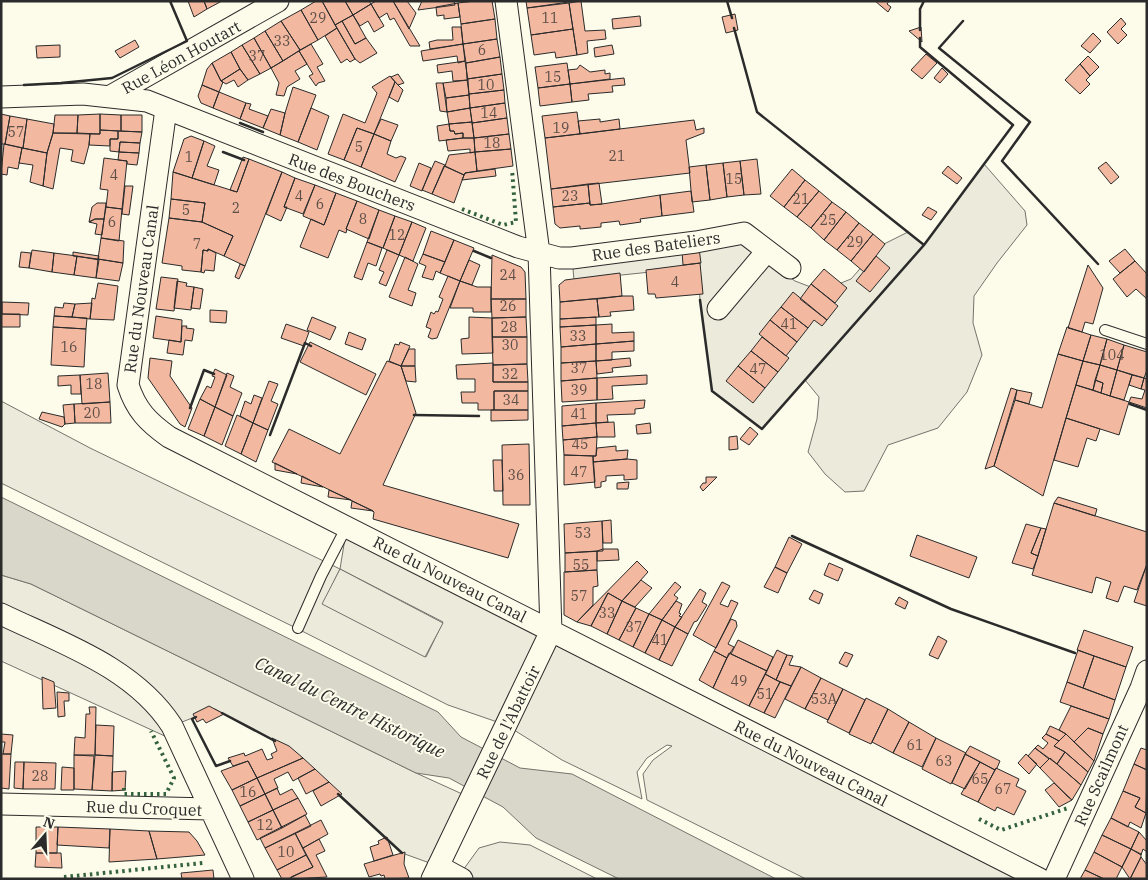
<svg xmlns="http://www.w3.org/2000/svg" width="1148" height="880" font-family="'IBM Plex Serif',serif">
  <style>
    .green { fill: #ecebdb; stroke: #74746e; fill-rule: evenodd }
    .parking { fill: #eceadb; stroke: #74746e }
    .water { fill: #d8d7c9; stroke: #74746e }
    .building { fill: #f2b8a0; stroke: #2b2b2b }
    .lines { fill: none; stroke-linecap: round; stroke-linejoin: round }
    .lane-casing { stroke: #2b2b2b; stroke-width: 12 }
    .street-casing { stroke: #2b2b2b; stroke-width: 23 }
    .lane { stroke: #fdfbea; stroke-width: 10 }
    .street { stroke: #fdfbea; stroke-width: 21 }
    .hedge { stroke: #34623c; stroke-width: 4; stroke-dasharray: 2.5 4; stroke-linecap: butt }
    .wall { stroke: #2b2b2b; stroke-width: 2.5 }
    .labels { text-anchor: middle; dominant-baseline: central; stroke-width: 4; stroke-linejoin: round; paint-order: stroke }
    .number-label { font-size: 14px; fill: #5d4e48 }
    .street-label { font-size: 16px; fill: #2b2b2b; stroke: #fdfbea }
    .water-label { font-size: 18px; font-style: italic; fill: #2b2b2b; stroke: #fdfbea }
  </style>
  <rect width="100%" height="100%" fill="#fdfbea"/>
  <path class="green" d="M984,164L1025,211L1027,225L997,263L974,296L973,323L982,355L967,392L938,428L888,445L864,491L845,492L825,474L808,452L817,419L819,397L805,380L762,429L712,391L700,300L696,242L738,240L795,281L821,291L851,279L880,246L908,232L924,245Z
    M1,401L90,448L340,569L347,526L1041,879H806L647,800L643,774L653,760L672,746L667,745L647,758L637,772L642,799L562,760L506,725L448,705L294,627L1,483ZM340,569L443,622L426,657L323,604Z
    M1,575L31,584L416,773L471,798L438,866L402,853L287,748L215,709L172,726L180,743L1,661Z
    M500,842L530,845L597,879H462L458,877L479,848Z"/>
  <path class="parking" d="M696,242L698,267L574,280L572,258Z
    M340,569L443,623L425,657L322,604Z"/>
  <path class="water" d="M1,497L438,712L461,737L520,768L572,774L776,879H619L536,838L503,807L449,778L416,773L31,584L1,575Z"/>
  <path class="building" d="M188,1H204L207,9L194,17Z
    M204,1H222L207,9Z
    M316,1H322L337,28L318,40L301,10Z
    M322,1H345L353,15L335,25Z
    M345,1H369L371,4L353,15Z
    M376,1H393L420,46H410L394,18L390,20L387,13L379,18L371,4Z
    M393,1H407L416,13L409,29Z
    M422,1H454L455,5L418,10Z
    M475,1H492L495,19L461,24L458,3Z
    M526,1H576L527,8Z
    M581,1L585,31L605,30L606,39L587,41L588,53L577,55L569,3Z
    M875,1H889L887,4L891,7L888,12Z
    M458,3L460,17L444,19V15L437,16L436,7Z
    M569,3L573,29L531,35L527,8Z
    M371,4L384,26L374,32L368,21L360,26L353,15Z
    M301,10L318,40L300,50L281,21Z
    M735,14L738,30L726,33L722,17Z
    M353,15L366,38L355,44L342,21Z
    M640,16L641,26L613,29L612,19Z
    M1121,18L1126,24L1121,29L1127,35L1118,44L1107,32Z
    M495,19L497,39L463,44L461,24Z
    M281,21L300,50L283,61L265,31Z
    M342,21L355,44L366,38L377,53L360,63L355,59L335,25Z
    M452,27H461L463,44L430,49L429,42L437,40H453Z
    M921,27L922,42L909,31Z
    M337,28L355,59L350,62L347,59L341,63L325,36Z
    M573,29L577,55L556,58L555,52L534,55L531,35Z
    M265,31L283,61L271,68L254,38Z
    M1093,33L1101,41L1090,53L1081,46Z
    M254,38L271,68L260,74L242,45Z
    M497,39L500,57L466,63L463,44Z
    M135,40L139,47L120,58L115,51Z
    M311,44L323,64L317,67L325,81L318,83L316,86L309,76L313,74L299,51Z
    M463,44L465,61L458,63L457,56L423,61L421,51Z
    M60,45V57L37,58L36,46Z
    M242,45L260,74L248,80L240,69L231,52Z
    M612,45L614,54L595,57L594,48Z
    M299,51L307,64L295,71L300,79L287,87L284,96L276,95L279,83L271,68Z
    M231,52L240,69L221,81L212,63Z
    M926,54L937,63L922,79L911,70Z
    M1088,56L1099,67L1090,76L1080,64Z
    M500,57L502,74L467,79L466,63Z
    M465,61L468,80L453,81L452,71L438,73L437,65Z
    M212,63L221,81L223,82L219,92L202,85L207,69Z
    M567,63L570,84L538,88L535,67Z
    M1080,64L1090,76L1086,80L1090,84L1080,94L1065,80Z
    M580,65L590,72L605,70V74L610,73V79L570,84L568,70L577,69Z
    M942,68L948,74L940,83L934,78Z
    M240,69L248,80L238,87L234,80L226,84L221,81Z
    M398,74L404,83L398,85L391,77Z
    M502,74L504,90L469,94L467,79Z
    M390,76L395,82L374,134L357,128L344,160L328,154L343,114L365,123L377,93L372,87Z
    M624,78L625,85L612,86L613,92L588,94L589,100L572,102L570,84Z
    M468,80L469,95L446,98L443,83Z
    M395,82L403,90L398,102L389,97Z
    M436,83H443L447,112L440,111Z
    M570,84L572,102L540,106L538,88Z
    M202,85L219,92L213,108L201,103L198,96Z
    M293,87L316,95L298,142L280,135L285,113Z
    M504,90L505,103L470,108L469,94Z
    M219,92L246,103L240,119L213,108Z
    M469,95L470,108L447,112L446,98Z
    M246,103L251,104L249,109L268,116L263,128L240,119Z
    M505,103L507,118L472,123L470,108Z
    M311,108L329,116L317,150L298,142Z
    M470,108L472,122L449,124L447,112Z
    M271,109L285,113L280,135L263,128Z
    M577,112L580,134L545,138L542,116Z
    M1,114L10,116L5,144H1Z
    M100,114L121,115V131L100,130Z
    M100,114V134L77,133L78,115Z
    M55,115H78L77,133H53Z
    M121,115H142V132L121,131Z
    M10,116L27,119L23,148L5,144Z
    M507,118L509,134L474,138L472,123Z
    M27,119L54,124L53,133L47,153L23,148Z
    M381,119L398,125L391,141L374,134Z
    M600,119V122L619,119L620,129L580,134L578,121Z
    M694,120L696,130L704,128V133L686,140L690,173L551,189L545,138Z
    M472,122L474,138H463V133L455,134L454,131H450L449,124Z
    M449,124L450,131H454L455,134L463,133V138L439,141L437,126Z
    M357,128L374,134L361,167L344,160Z
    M100,130L118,131V139H110V146L89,145L90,134H100Z
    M118,131L142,132L140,143L120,142L119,152L110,151V139H118Z
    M53,133L90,134L89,145L84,164L71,161L73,150L60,148L53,189L43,186L47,153Z
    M374,134L391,141L387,154L396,158L401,156L406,158L395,182L361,167Z
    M509,134L511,149L475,152L474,138Z
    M191,136L204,141L192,178L173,172L184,139Z
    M463,138H474L475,152L470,153V149L448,151L446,140Z
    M204,141L215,146L207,166L219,170L214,185L192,178Z
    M120,142L140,143L139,153L119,152Z
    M4,144L22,148L18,169L8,167L7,175L1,174Z
    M22,148L47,153L43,186L30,182L33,165L19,163Z
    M511,149L513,166L477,171L475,152Z
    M119,152L139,153L137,165L127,164V161L118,160Z
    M475,152L477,171L465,173L464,175L445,166L449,155Z
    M243,157L249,159L237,192L230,190Z
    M104,158L127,161L122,209L106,207L108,190L100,189Z
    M249,159L282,172L245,266L224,256L233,236L202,222L205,203L171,199L173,172L237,192Z
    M757,159L761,194L744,195L740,161Z
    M435,161L445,165L432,194L422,190Z
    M740,161L744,195L727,197L723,163Z
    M1106,162L1119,177L1111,184L1098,168Z
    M419,163L431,168L422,191L410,186Z
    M723,163L727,197L710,200L706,165Z
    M706,165L710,200L692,202L689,167Z
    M444,166L464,175L454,203L432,194Z
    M948,166L962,178L957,184L942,173Z
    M495,169L496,176L462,180L465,173Z
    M792,169L805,180L784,207L770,196Z
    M282,172L295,178L284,207H287L281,221L266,214Z
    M295,178L315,185L303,214L284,207Z
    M805,180L819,191L797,217L784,207Z
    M599,183L602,204L590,205L588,184Z
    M588,184L590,203L553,207L551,189Z
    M315,185L336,193L324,225L303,216Z
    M125,186H133L129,215L122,214Z
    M691,191L694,212L662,216L660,195Z
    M819,191L832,202L811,228L797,217Z
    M336,193L357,201L346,229H347L346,233L339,230L328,258L300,247L311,219L324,225Z
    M660,195L662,216L640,219L641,222L620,225L619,221L601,223V227L580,229V226L560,228L555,224L553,207L590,203V205L602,204Z
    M171,199L205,203L202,222L169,218Z
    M357,201L379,210L369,239L346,229Z
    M832,202L846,212L824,240L811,228Z
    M97,203H106L104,219H95L89,222L92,207Z
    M106,207L122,209L119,241L101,238Z
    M928,207L937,212L931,220L922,215Z
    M379,210L395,216L383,248L367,242Z
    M846,212L859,223L837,250L824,240Z
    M395,216L412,222L399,255L383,248Z
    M169,218L202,222L233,236L224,256L208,249V251L203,250L201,272L182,270V266L162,263Z
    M95,219H104L102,235L95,234L97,224L89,222Z
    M412,222L426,228L413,261L399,255Z
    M859,223L873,234L851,261L837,250Z
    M431,231L454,240L445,262L423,254Z
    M873,234L885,244L864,272L851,261Z
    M101,238L124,241L123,263L98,259Z
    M454,240L474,248L460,281L440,273Z
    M367,242L382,248L376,266L368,263L362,280L354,277Z
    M699,248L701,263L683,265L682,251Z
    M208,249L216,253L214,271L205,270L204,273L201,272L203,250L208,251Z
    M1125,249L1135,261L1120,273L1109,261Z
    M32,250L54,253L52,272L29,268Z
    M387,250L399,255L386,286L379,283L384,272L379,270Z
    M21,252L31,253L29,268L19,267Z
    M73,252L99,256L98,259L73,256Z
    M54,253L77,256L74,275L52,272Z
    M423,254L445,262L440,273L436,271L433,280L422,277L426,266L419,263Z
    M492,255L521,267L525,272L526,299H491Z
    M77,256L99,260L96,278L74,275Z
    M876,256L890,268L870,292L856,281Z
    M405,257L418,264L408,290L416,293L412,306L389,297Z
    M98,259L123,263L119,281L96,278Z
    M469,260L480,265L472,285L460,281Z
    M1135,261L1147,274V299L1136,289L1127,297L1113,279Z
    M700,263L703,294L656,298L655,294H648L646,270Z
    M240,264L245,266L239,279L235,277Z
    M1088,265L1103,288L1093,324L1085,322L1082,332L1068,328Z
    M824,269L847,288L835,303L811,284Z
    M620,273L622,296L560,302L559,285L565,280Z
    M448,276L460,281L437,338L432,339L428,337L431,329L426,327L431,312L434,314L436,311L438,312L443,299L439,297Z
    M161,277L178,279L174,311L156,309Z
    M177,281L187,283L186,286L194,287L191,310L174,308Z
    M460,281L477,287H491V312H473V308H450Z
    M98,283L118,286L114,320L90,319L92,298L95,299Z
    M811,284L838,306L827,320L800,299Z
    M194,287L203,289L200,309L191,308Z
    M793,292L827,320L822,326L814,320L808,328L781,307Z
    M622,296H633L634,310L610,312L611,316L599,317L597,299Z
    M491,299H526V317L492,318Z
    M593,299H597L599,317L560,319V302Z
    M2,302L29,303L28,315L2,314Z
    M64,303L75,304L72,317L54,316L55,307L63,308Z
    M92,303L90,319L72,317L75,304Z
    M781,307L808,328L797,342L770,320Z
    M210,310L227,311L226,323L210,322Z
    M1,314H20V327H1Z
    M54,316L87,318L86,329L53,327Z
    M156,316L182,320L181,342L153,338Z
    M312,317L336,327L330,340L307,330Z
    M469,317L492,318L493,353L462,354L461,339L469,338Z
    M526,317L527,337H492V318Z
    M596,317V325L560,327V319Z
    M770,320L797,342L786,356L759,334Z
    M286,324L309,332L304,346L281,338Z
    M612,324V333L634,332V341L596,344V325Z
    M596,325V344L561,347L560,327Z
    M182,326H187L186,328L194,329L192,341L185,340L183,355L167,353L169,340L181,342Z
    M53,327L86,329L84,367L51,365Z
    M1067,327L1091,335L1083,361L1058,354Z
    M349,332L366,339L362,350L345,344Z
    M1091,335L1107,339L1100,365L1083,361Z
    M492,337H527V364L493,365Z
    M762,337L789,358L778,372L751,351Z
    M1107,339L1124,345L1117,370L1100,365Z
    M634,341V351L612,352V360L596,361V344Z
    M310,342L376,374L366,395L300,362Z
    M400,342L410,346L401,366L389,361L395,344L399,345Z
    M596,344V361L561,363V347Z
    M1124,345L1147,352V370L1144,378L1117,370Z
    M409,349H415V366H401Z
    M751,351L778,372L765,388L738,366Z
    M1058,354L1083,361L1043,496L994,466L1015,400L1042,408Z
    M150,358L172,361L170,376L192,408L185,427L180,424L148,378Z
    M630,358L631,366L612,368L613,372L597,374L596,361Z
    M387,361L401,366L416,413L383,485L519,524L508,558L373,519L374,512L373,511L272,462L289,429L340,454Z
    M596,361L597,378L561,381V363Z
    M1083,361L1100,365L1093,390L1076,385Z
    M493,363V382H528V391H494V410H478V403H462L461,392H475V379H457L456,365Z
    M527,364L528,382H493V365Z
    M1100,365L1117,370L1110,396L1101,393L1103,383L1095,380Z
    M401,366H415L416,382L406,381Z
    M738,366L765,388L753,403L726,381Z
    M215,369L227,375L215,407L200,399L207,386L211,388L215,377L212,376Z
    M1117,370L1132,375L1124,400L1110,396Z
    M108,373L110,402L82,404L80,375Z
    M227,373L234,376L230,387L242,393L233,416L215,407Z
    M80,375L81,394H71V385L58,386V376Z
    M647,375V384L612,386L613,399L597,400V378Z
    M1132,375L1144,378L1141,389L1129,385Z
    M597,378V400L562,402L561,381Z
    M1144,378L1147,379V408L1129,402L1131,397L1142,399L1145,390L1141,389Z
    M1095,380L1103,383L1101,393L1093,390Z
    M269,381L278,384L271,401L278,404L268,430L253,423Z
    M1076,385L1129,402L1119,435L1066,418Z
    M1011,388L1017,390L994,466L985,469Z
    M1017,390L1032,393L1029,404L1015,400Z
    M494,391H528V410H494Z
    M254,395L262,398L253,423L240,416L245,401L251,404Z
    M200,399L215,407L204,436L188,429Z
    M645,400L644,408L635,409V414L607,415L608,422L596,423V403Z
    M110,402L111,423H75L74,404Z
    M596,403V423L562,426V406Z
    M74,404L75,423L65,424L63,405Z
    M215,407L233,416L222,445L204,436Z
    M491,410H528V420L491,421Z
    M42,412L64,417L65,424L62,427L39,419Z
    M237,415L253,423L241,454L225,446Z
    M1066,418L1100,429L1096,441L1087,438L1078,467L1054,460Z
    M614,422L615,437H597L596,423Z
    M253,423L268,430L256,462L241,454Z
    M596,423L597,437L563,440L562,426Z
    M650,423L651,433L637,434L636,425Z
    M750,427L758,434L749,445L740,439Z
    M737,436L738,449L729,450V437Z
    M597,437L596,456L564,455L563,440Z
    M529,444L530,505H503L502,445Z
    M616,446V451L628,450L627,459L593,462V456H596L597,448Z
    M564,455L593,456L595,482L564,485Z
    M627,459L637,460V479L624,480V475L606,476V481L601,482V487L595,488L593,462Z
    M493,460H502L503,491H494Z
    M275,463L297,474L275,470Z
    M302,476L323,487L301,483Z
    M706,477H717L703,491L700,487L703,483H706Z
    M629,482L628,489H617V483Z
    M329,490L351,500L328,497Z
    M1058,497L1097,509L1095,516L1054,503Z
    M352,501L373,511L351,508Z
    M1054,503L1147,532V564L1137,590L1124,586L1118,602L1106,598L1111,582L1096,577L1092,593L1032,575Z
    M611,520L612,543H603L602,521Z
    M602,521L603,551L565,553L564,524Z
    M1026,524L1041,528L1031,553L1038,556L1033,569L1012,563Z
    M1041,528L1046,529L1038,556L1031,553Z
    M917,535L977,557L969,578L910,556Z
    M789,537L802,544L787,573L775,567Z
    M603,549H618L619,560L597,561V551Z
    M597,551V570L565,572V553Z
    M637,561L648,572L622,601L608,593L591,626L577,622Z
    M829,563L843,569L838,581L824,575Z
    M1147,564V606L1134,602Z
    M775,567L787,573L778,593L764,587Z
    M597,570L598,586L593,587V605L577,622L564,615V572Z
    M641,580L652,588L635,607L622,601Z
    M675,582L681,587L674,595L678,598L662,620L649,614Z
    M722,582L730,586L720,604L728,607L731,600L738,603L716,648L693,635Z
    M700,589L706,593L702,602L707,605L697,621L694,622L688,634L675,627Z
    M814,590L823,594L819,604L809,599Z
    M608,593L622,601L607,634L591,626Z
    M899,597L908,602L905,609L895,604Z
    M622,601L636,608L619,640L607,634Z
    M676,601L682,604L679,613L681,614L679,616L682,617L675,627L662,620Z
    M636,608L649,614L633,647L619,640Z
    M649,614L662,620L645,653L633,647Z
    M731,619L736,621L737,626L728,644L734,647L727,658L714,651Z
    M662,620L675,627L659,660L645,653Z
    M675,627L688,634L672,666L659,660Z
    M1084,630L1133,647L1126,667L1077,650Z
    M938,636L947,641L938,659L929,655Z
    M738,640L773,657L767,671L731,654Z
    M777,650L787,655L776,680L765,674Z
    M1078,650L1094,656L1083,688L1067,682Z
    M714,651L727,658L713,688L699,680Z
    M845,652L853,655L847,667L839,663Z
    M729,653L767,671L749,706L713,688Z
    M787,655L793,656L789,665L801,667L791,686L776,680Z
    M1094,656L1126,667L1115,700L1083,688Z
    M801,667L821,678L805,709L785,699Z
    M765,674L780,682L764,713L749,706Z
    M42,677L54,682L56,708L43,709Z
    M821,678L843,689L828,720L805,709Z
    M780,682L791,686L775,718L764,713Z
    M1067,682L1115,700L1109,719L1060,702Z
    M843,689L865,700L849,733L827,722Z
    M57,692L69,693V701H64L65,716L58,717Z
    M866,698L888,709L871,744L849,734Z
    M209,706L224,714L206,723L203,719L197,722L193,714Z
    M1071,706L1109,719L1103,734L1088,728L1074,742L1066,734L1059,730Z
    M89,707H96L95,755H74L75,737L85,738L86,714H90Z
    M888,709L909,722L893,753L872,742Z
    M909,722L936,738L922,767L893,753Z
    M96,725L114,726L113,756L95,755Z
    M1050,726L1059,730L1066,734L1059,741L1046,734Z
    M1088,728L1103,734L1094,761L1074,742Z
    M1,734L13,735L11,754H3L5,742H1Z
    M1046,734L1059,741L1054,746L1065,752L1057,764L1035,748L1038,745L1043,749L1048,743L1042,738Z
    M1066,734L1094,761L1088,772L1065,752L1054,746Z
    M272,738L289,746L303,758L257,778L248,761L233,766L228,758L244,753L245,756L262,749L267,760L273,758L271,754L277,751Z
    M936,738L966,753L951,784L922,769Z
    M970,746L1000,761L997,768L995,770L965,754Z
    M1035,748L1049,759L1040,768L1028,756Z
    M1141,748L1147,750V770L1134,764Z
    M1065,752L1088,772L1081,785L1057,764Z
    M1,754H11L9,789L1,788Z
    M965,754L980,762L965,789L952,783Z
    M1026,754L1037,764L1029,774L1018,763Z
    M74,755L94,756L92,790L74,789Z
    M95,755L113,756L112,791L92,790Z
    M303,758L315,769L293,781L288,772L274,779L278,788L265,794L257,778Z
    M1050,758L1081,785L1072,800L1067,796L1040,768Z
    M248,761L257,778L232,790L221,771Z
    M15,762H24L23,789L14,788Z
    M24,762L56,763L55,789H23Z
    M980,762L995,770L978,802L961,794Z
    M1134,764L1147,770L1146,813L1135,807L1140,798L1123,791Z
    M62,767L74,768V790H61Z
    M996,768L1019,779L1016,786L1026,791L1014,815L997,807L995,811L978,802Z
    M315,769L329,782L306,794L298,778Z
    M126,771L125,790L112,791V772Z
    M257,778L265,794L240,806L232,790Z
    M329,782L342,794L321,806L313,791Z
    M1054,783L1072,800L1059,807L1045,790Z
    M277,788L280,795L292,789L298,798L273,810L265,794Z
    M1123,791L1140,798L1135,807L1146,813L1141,828L1130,822L1128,827L1111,818Z
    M265,794L273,810L248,822L240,806Z
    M298,798L307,814L282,828L273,810Z
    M273,810L282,828L257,840L248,822Z
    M305,815L311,826L265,848L260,838Z
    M1111,818L1139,832L1131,849L1102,835Z
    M321,820L328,834L303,848L295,833Z
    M36,827H58L57,853H36Z
    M58,827L110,829L109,848L57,845Z
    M110,829L149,831L157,859L109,862Z
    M149,831L189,832L197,841L205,855L157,859Z
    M1139,832L1147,841V852L1143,849L1141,855L1131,849Z
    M295,833L306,855L277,870L265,848Z
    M1102,835L1131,849L1122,867L1094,852Z
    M387,837L393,855L374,861L370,847L379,844L378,841Z
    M319,839L325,851L316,855L327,877L291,879V877L313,867L303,848Z
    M1131,849L1141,854V857L1130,879L1122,867Z
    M405,852L404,864L409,878L385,879L384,875L381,876L380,874L369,877L364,864Z
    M1094,852L1122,867L1116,879H1104L1085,870Z
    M36,853H61L62,868L35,867Z
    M306,855L313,867L288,879H282L277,870Z
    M1141,857L1147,865V879H1130Z
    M213,870L214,879H182L181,873Z
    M1085,870L1104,879H1080Z"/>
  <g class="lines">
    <defs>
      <path id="lane" d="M1105,330L1147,344
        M298,628L321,576L347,526"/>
      <path id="street" d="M1,97L83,94L147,101L518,247L559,258H572L696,242L744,233L790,268
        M109,97L278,1
        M166,109L128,385C136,410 148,422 169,437L1040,879
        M718,309L767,251
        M1,614C61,643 134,667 172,726L243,879
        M1,804L210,809
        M438,866L462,879
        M432,879L551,631L539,253L506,1
        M1054,879L1141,688L1147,671"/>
    </defs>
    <use href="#lane" class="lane-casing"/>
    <use href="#street" class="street-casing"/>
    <use href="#lane" class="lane"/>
    <use href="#street" class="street"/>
    <path class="hedge" d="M462,209L503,225L516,222L512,169
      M124,788V794H166L174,778L151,731
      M979,819L1001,830L1068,808
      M64,877L203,863"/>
    <path class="wall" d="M727,1L732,18
      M963,21L939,48L1030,122L1002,161L1098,264
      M734,28L757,112L924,245
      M920,30V9L924,1
      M24,85L61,83L112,78L187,41L170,1
      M240,123L263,132
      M223,152L244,160
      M474,251L491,258
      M700,300L712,391L762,429L924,245L1013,125L920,47V38
      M1130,404L1147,410
      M190,408L204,370L214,374
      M414,415L479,416
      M270,435L305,343L311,346
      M792,536L951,609L1075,653
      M222,713L275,741
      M196,717L192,719L216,766L230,761
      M338,794L402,853"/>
  </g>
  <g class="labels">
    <g class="number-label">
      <text x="318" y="18">29</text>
      <text x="550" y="18">11</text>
      <text x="282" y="41">33</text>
      <text x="482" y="50">6</text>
      <text x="257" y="56">37</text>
      <text x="553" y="77">15</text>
      <text x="486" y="85">10</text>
      <text x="489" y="113">14</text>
      <text x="561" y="128">19</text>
      <text x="16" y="132">57</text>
      <text x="492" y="143">18</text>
      <text x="359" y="147">5</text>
      <text x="617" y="156">21</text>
      <text x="189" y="157">1</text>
      <text x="114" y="175">4</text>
      <text x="734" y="179">15</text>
      <text x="299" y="196">4</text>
      <text x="570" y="196">23</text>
      <text x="801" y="199">21</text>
      <text x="320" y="204">6</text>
      <text x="236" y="208">2</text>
      <text x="186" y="210">5</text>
      <text x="363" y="219">8</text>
      <text x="828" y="220">25</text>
      <text x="112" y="222">6</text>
      <text x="397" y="235">12</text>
      <text x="855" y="242">29</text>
      <text x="197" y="244">7</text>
      <text x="508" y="275">24</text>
      <text x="675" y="282">4</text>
      <text x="508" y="306">26</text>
      <text x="789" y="324">41</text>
      <text x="509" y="327">28</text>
      <text x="578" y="336">33</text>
      <text x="510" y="345">30</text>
      <text x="69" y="347">16</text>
      <text x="1112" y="355">104</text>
      <text x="579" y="368">37</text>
      <text x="758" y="369">47</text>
      <text x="510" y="374">32</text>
      <text x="94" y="384">18</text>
      <text x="579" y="390">39</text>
      <text x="511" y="400">34</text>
      <text x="92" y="413">20</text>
      <text x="579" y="414">41</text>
      <text x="580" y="444">45</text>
      <text x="579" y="472">47</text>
      <text x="516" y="475">36</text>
      <text x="583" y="533">53</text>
      <text x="581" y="565">55</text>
      <text x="579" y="596">57</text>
      <text x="607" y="613">33</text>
      <text x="634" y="627">37</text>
      <text x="660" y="640">41</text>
      <text x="739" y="681">49</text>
      <text x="765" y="694">51</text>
      <text x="824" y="699">53A</text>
      <text x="915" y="745">61</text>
      <text x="944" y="761">63</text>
      <text x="40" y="776">28</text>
      <text x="980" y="779">65</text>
      <text x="1003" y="789">67</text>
      <text x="248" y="792">16</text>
      <text x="265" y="825">12</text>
      <text x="286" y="852">10</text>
    </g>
    <g class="street-label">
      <text transform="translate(181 57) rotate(-29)">Rue Léon Houtart</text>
      <text transform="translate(352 182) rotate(21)">Rue des Bouchers</text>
      <text transform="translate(656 246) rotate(-8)">Rue des Bateliers</text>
      <text transform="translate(141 289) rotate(-82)">Rue du Nouveau Canal</text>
      <text transform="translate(450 579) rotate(27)">Rue du Nouveau Canal</text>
      <text transform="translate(508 722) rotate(-64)">Rue de l'Abattoir</text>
      <text transform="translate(811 763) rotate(27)">Rue du Nouveau Canal</text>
      <text transform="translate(1101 775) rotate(-66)">Rue Scailmont</text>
      <text transform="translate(144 808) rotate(2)">Rue du Croquet</text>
    </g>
    <g class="water-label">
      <text transform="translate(350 707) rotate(26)">Canal du Centre Historique</text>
    </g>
  </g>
  <rect width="1148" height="880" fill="none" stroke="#2b2b2b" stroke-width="5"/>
  <g transform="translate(45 835) rotate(19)" stroke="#fdfbea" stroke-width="4" paint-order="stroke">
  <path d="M0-4L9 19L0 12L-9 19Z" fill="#2b2b2b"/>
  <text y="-8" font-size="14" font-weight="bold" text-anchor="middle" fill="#2b2b2b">N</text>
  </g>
</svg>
